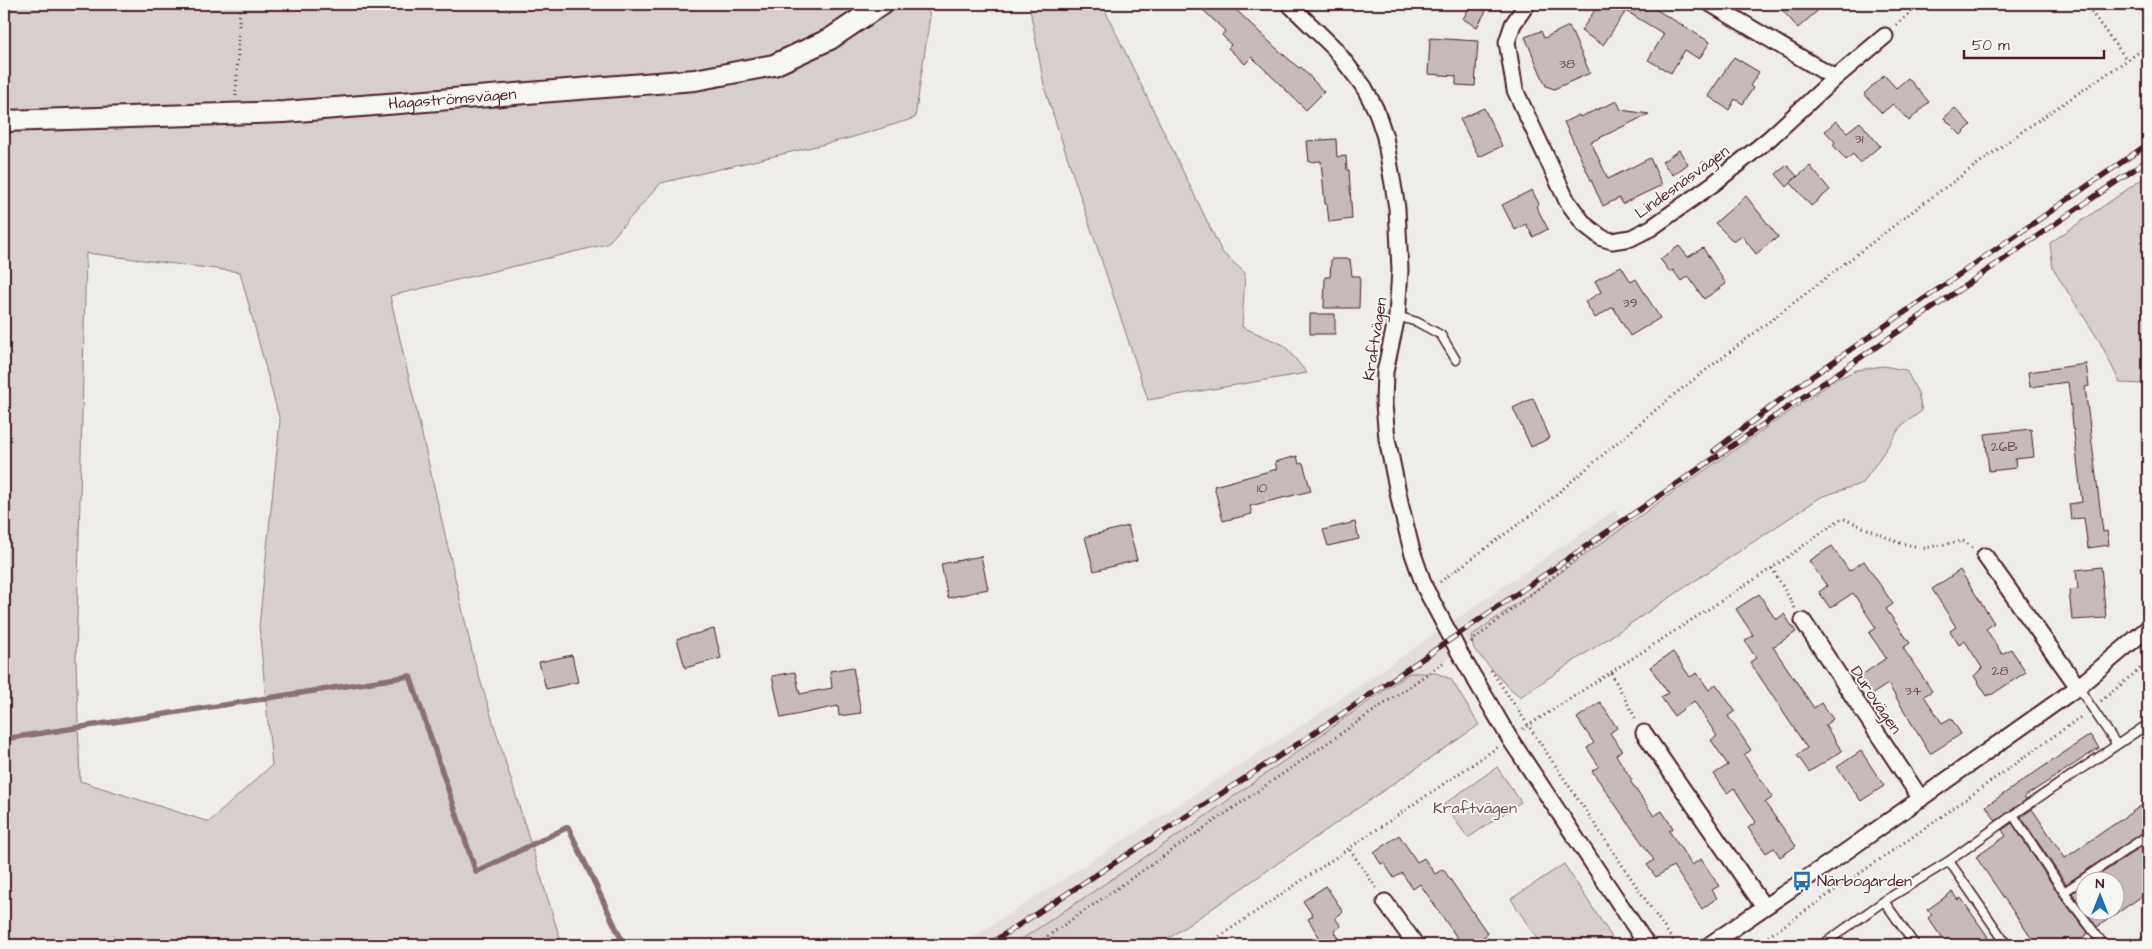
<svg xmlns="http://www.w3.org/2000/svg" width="2152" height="949" font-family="'Architects Daughter',sans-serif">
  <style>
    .built { fill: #e3dedc }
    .green { fill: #d7cfce; stroke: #90777c; fill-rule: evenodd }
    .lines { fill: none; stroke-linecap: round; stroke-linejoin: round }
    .stream { stroke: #8a6f74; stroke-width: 5.5 }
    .building { fill: #c6babb; stroke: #4a1f2b }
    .service-casing { stroke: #4a1f2b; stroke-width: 11 }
    .minor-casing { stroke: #4a1f2b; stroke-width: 19 }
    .tertiary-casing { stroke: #4a1f2b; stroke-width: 24 }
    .path { stroke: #4a1f2b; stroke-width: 3; stroke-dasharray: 1 4; stroke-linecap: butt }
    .service { stroke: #f6f6f2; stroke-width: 8 }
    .minor { stroke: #f6f6f2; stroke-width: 15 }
    .tertiary { stroke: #f6f6f2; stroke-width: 20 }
    .rail-casing { stroke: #4a1f2b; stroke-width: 5.5 }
    .rail { stroke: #f6f6f2; stroke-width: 4; stroke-dasharray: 11; stroke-linecap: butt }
    .labels { text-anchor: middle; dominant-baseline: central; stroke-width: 4; stroke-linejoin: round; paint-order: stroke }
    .number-label { font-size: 14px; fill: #69464f }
    .street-label { font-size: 16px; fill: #4a1f2b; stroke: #f6f6f2 }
    .park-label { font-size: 16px; fill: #6d4b54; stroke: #f6f6f2 }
    .poi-label { font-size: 16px; fill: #4a1f2b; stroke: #f6f6f2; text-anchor: start }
  </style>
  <rect width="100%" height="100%" fill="#efedea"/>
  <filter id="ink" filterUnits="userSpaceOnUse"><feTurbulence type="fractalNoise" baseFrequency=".02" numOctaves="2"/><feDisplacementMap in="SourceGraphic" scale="10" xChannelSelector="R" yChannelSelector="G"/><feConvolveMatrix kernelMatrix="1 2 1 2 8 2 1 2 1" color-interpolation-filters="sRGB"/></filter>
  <g filter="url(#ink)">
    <path class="built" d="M1615,510L1631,533L1318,748L1014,945H961L1302,725Z"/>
    <path class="green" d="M4,4H926L930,16L915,118L850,138L661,183L607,244L390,296L474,660L562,945H4ZM86,253L240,272L280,421L259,626L272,765L209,822L80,781L76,660Z
      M1029,4H1102L1222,252L1245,273L1242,327L1284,345L1307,373L1148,400L1045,90Z
      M2148,175V382L2145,384L2120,383L2100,342L2053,269L2050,243Z
      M1883,366L1906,370L1918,393L1922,411L1902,425L1863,483L1821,497L1520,697L1504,683L1474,649L1471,636L1672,493L1837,379L1857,370Z
      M1409,673H1436L1451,679L1479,725L1159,945H1013L1193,825Z
      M1497,767L1521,802L1468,838L1444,804Z
      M1564,864L1617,945H1541L1511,899Z"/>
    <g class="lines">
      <path class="stream" d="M4,739L410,676L476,872L568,827L624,945"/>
    </g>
    <path class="building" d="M1197,4H1230L1276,48L1299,68L1301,67L1324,92L1306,110L1252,57L1245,64L1228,48L1231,45L1222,35L1225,31Z
      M1471,4H1480L1487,9L1477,27L1463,19Z
      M1599,4H1647L1710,42L1699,59L1685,50L1671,73L1648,60L1664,34L1626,11L1603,45L1581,31Z
      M1777,4H1825L1798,28Z
      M1569,26L1590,73L1554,89L1546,86L1525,37L1541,31L1544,38Z
      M1430,38L1478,41L1475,86L1456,85V76L1428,74Z
      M1734,57L1759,72L1750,86L1753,88L1743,104L1735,99L1729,110L1708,96Z
      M1884,75L1896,88L1908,78L1929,102L1909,121L1893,104L1882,113L1864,94Z
      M1617,101L1621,110L1649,114L1591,142L1608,179L1650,158L1662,185L1622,204L1619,198L1603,206L1564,122L1579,115L1580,117Z
      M1484,108L1502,146L1479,157L1460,119Z
      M1955,108L1971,125L1961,135L1944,118Z
      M1836,121L1847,132L1860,122L1880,146L1860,163L1853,154L1846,160L1833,145L1835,142L1825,131Z
      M1336,139L1337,157L1346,156L1347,170H1349L1352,219L1329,222L1327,204H1325L1321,161L1309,162L1307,141Z
      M1679,150L1688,164L1673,175L1662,162Z
      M1787,165L1797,176L1791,182L1810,166L1830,190L1811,206L1791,183L1787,187L1776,174Z
      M1532,190L1539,204L1536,206L1548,229L1533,237L1526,224L1515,230L1502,205Z
      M1746,196L1778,237L1756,254L1742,236L1734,242L1715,223Z
      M1679,246L1688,257L1703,248L1726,284L1704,299L1688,276L1681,281L1673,270L1670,272L1660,259Z
      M1331,259H1350L1352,276H1360L1359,308H1324L1325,277H1330Z
      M1621,266L1631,282L1636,279L1660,318L1630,336L1613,307L1595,318L1585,302L1601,292L1595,281Z
      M1310,314H1335V334H1310Z
      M2086,364L2089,386L2085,387L2103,532L2107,531L2109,545L2088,548L2084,518L2071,519L2069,504L2082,502L2068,382L2030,387L2028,372Z
      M1533,398L1550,438L1531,447L1513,408Z
      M2031,429L2034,457L2015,459L2016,468L1989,471L1985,434Z
      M1297,456L1299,464L1303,463L1311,491L1250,506L1252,514L1223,521L1214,486L1277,469L1275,462Z
      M1355,522L1359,539L1328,546L1323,530Z
      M1128,526L1137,560L1094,571L1085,537Z
      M1832,546L1849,571L1864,561L1893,604L1886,609L1910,643L1903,648L1932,691L1924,696L1942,723L1951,718L1961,734L1930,754L1888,684L1871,695L1859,677L1886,658L1869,633L1876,628L1853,593L1830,608L1819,592L1827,586L1809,561Z
      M981,556L988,589L948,598L941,564Z
      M2101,567L2106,618L2072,620L2069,590L2078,589L2076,570Z
      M1960,570L1994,623L1986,629L2002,654L2011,649L2026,672L1991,695L1990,694L1987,696L1974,676L1982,668L1965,641L1959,645L1950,631L1956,627L1932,589Z
      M1759,594L1776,620L1784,614L1796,632L1773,647L1814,708L1821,703L1833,719L1825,725L1842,751L1809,772L1797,755L1807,748L1750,662L1756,658L1745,641L1753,635L1736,609Z
      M714,629L721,658L685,668L677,639Z
      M1673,652L1690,677L1697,673L1709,690L1716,684L1735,711L1728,716L1751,750L1744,755L1773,797L1765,803L1796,846L1780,857L1774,848L1766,853L1748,828L1756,822L1734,788L1727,793L1714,774L1728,765L1711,740L1717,736L1694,701L1674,716L1661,697L1668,693L1650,667Z
      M572,655L578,682L546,689L539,662Z
      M853,667L861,713L839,716L838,706L781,718L772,676L795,672L800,694L832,688L830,671Z
      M1600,702L1617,728L1610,733L1622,750L1616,755L1632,780L1630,781L1654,816L1662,811L1673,828L1669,831L1692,865L1701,859L1719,886L1712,890L1717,898L1702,909L1673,866L1656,877L1647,865L1654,860L1592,771L1599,766L1587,748L1594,743L1577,718Z
      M2090,735L2099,748L2024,797L2026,800L1996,821L1986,806Z
      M1861,751L1884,786L1861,801L1837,767Z
      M2148,801V829L2066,884L2021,817L2032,809L2065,858Z
      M2012,823L2059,895L2088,933L2084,936V945H2036L1976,857L2006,836L2002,830Z
      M1399,835L1417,862L1424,858L1435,874L1443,869L1488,934L1471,945H1462L1420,884L1413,889L1402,873L1394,878L1384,863L1381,864L1374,853Z
      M2148,842V892L2097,927L2086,912H2114V882H2089Z
      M2084,885V910L2072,893Z
      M1326,886L1343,912L1335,918L1341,926L1334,931L1344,945H1324L1308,919L1313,916L1303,901Z
      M1952,892L1958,900L1961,898L1988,937L1978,945H1947L1928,918L1932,915L1927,910Z"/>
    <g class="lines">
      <defs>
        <path id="service" d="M1397,316L1417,322L1441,335L1456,360
          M2078,687L2117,745
          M2013,815L2064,892L2104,945
          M1949,861L2007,945
          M2064,892L2148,835
          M1884,901L1915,945
          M1822,945L1884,901L1949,861L2013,815L2148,724
          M2139,945L2148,939"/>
        <path id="minor" d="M1289,4L1334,48L1364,87L1376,110L1385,137L1397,208L1400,270L1397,316L1385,372L1384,404L1387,439L1401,507L1412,551L1425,588L1459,652L1510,739L1647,945
          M1527,4L1513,24L1507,42L1515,90L1567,201L1584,224L1602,238L1612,241L1631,238L1651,228L1713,184L1770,138L1835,78L1885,36
          M1711,4L1835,78
          M1985,556L2078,687
          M1803,621L1921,799
          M1644,733L1764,907
          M1385,902L1416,945
          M1709,945L1848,850L2078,687L2148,628"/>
        <g id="tertiary">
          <path id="s1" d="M4,121L284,112L695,80L774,65L830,39L882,4"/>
        </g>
      </defs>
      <use href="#service" class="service-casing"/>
      <use href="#minor" class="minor-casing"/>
      <use href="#tertiary" class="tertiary-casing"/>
      <path class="path" d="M2085,4L2127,60
        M1896,25L1920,4
        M236,96L240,4
        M1772,568L1795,608
        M1440,582L1539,509L1671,397L1917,208L2027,128L2148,46
        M1471,642L1623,521
        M1491,670L1676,945
        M1611,673L1636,719
        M2101,701L2148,662
        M1523,729L1772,568L1842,518L1900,543L1924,548L1963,541L1973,548
        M1350,850L1377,889
        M1035,945L1446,661
        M1207,945L1498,747
        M1756,945L1931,824L2082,716"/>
      <use href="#service" class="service"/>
      <use href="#minor" class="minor"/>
      <use href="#tertiary" class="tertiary"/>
      <defs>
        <path id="rail" d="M1714,451L1801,384L2148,144
          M988,945L1310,736L2148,160"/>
      </defs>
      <use href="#rail" class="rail-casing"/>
      <use href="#rail" class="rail"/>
    </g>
  </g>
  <defs>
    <symbol id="bus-bare" viewBox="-9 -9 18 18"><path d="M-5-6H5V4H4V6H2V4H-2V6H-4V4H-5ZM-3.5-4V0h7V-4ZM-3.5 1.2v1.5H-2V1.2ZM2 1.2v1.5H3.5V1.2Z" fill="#1f6fb2" stroke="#f6f6f2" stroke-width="2.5" paint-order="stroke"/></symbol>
  </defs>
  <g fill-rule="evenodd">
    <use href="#bus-bare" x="1788" y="867" width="28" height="28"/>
  </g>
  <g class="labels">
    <g class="number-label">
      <text x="1567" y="64">38</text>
      <text x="1859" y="139">31</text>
      <text x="1630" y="303">39</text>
      <text x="2004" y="447">26B</text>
      <text x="1262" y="488">10</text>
      <text x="2000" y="671">28</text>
      <text x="1913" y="691">34</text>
    </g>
    <g class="street-label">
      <text stroke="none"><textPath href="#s1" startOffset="449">Hagaströmsvägen</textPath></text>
      <text transform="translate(1682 182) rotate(-36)">Lindesnäsvägen</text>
      <text transform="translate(1375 339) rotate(-81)">Kraftvägen</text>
      <text transform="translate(1876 700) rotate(56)">Durovägen</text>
    </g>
    <g class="park-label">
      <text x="1475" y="808">Kraftvägen</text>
    </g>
    <g class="poi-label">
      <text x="1817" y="881">Närbogården</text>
    </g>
  </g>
  <rect width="2152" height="949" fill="none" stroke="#f6f6f2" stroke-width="20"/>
  <rect x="10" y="10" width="2132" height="929" fill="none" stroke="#4a1f2b" stroke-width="2" filter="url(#ink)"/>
  <g transform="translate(2100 896)"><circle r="24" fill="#f6f6f2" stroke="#b1a0a2"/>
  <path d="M0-4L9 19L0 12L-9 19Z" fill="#1f6fb2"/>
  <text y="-8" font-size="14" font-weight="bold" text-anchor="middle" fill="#4a1f2b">N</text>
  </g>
  <path d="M1964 50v8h140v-8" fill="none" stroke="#4a1f2b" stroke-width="2.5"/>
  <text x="1972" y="50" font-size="15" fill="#4a1f2b" stroke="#f6f6f2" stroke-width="4" paint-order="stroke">50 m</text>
</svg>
